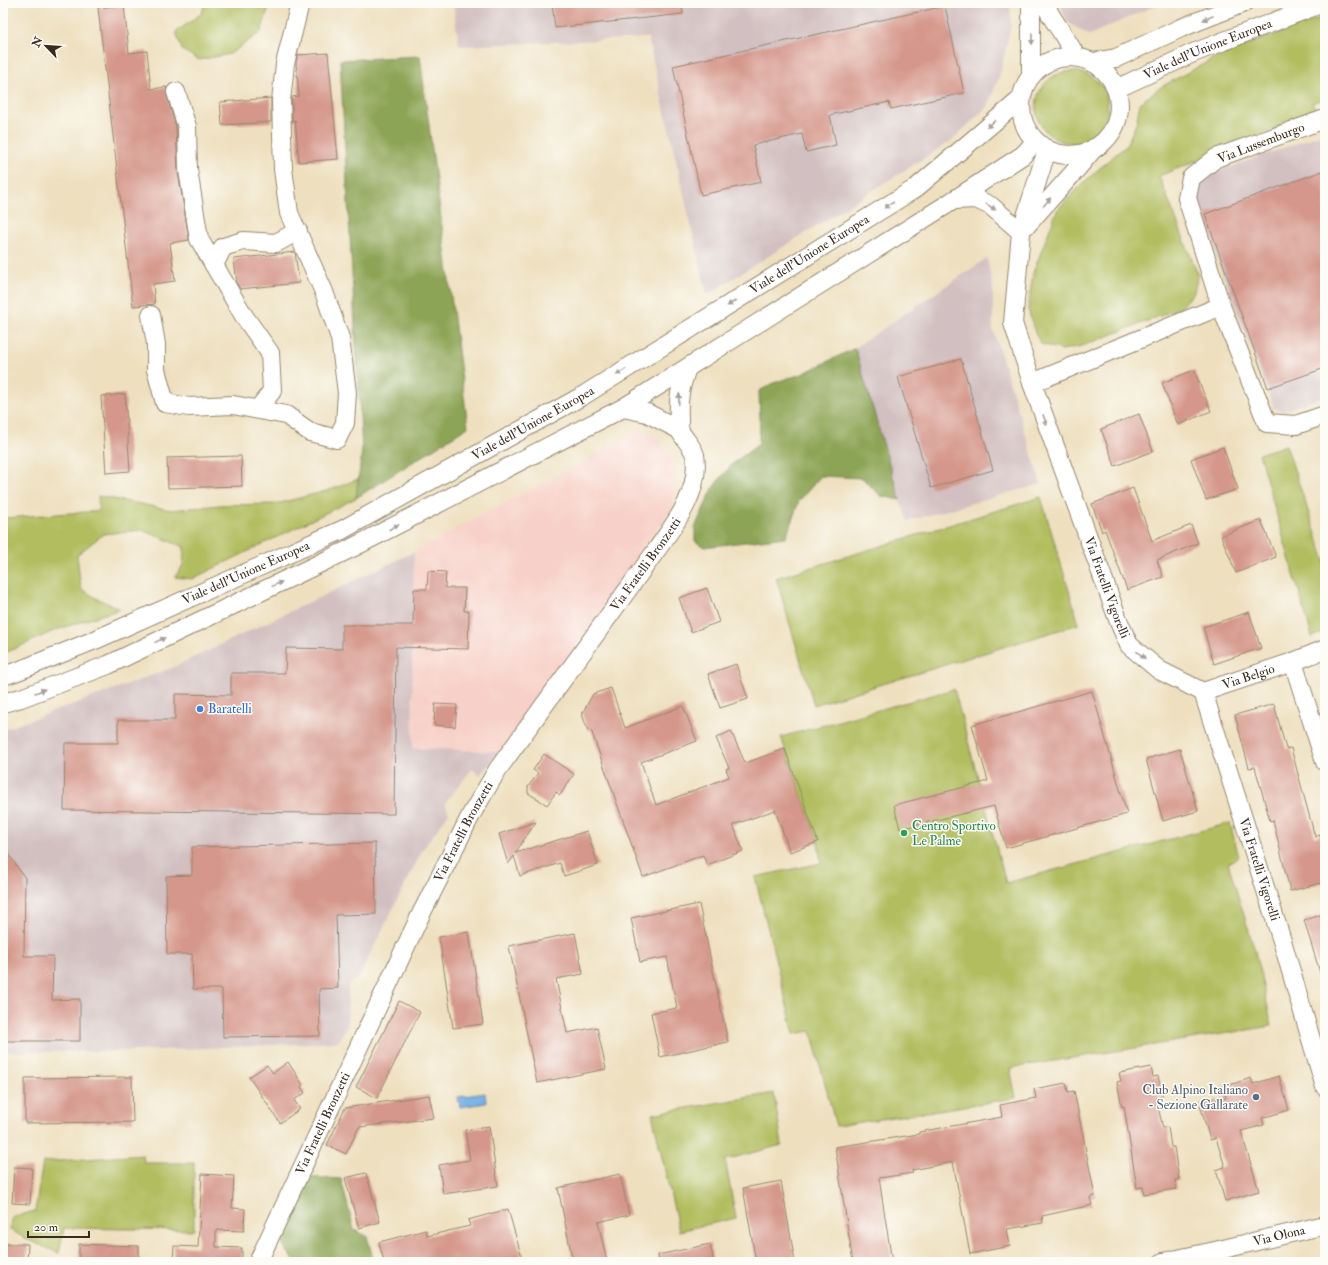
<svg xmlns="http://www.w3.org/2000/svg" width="1328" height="1265" font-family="'IM FELL Double Pica',serif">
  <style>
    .built { fill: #f7d1c9 }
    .industrial { fill: #d2bfc1 }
    .green { fill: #b1bd5e; stroke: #76743e }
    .forest { fill: #8ca455; stroke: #64673a }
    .water { fill: #76b0e6; stroke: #586d82 }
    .building { fill: #d5978b }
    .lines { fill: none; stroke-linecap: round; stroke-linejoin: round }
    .street-casing { stroke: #94856e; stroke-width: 20 }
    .street { stroke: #fff; stroke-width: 18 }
    .oneway { fill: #a79f9a }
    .shop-dot { fill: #3f7fe0; stroke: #fdfcf7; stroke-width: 1.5 }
    .leisure-dot { fill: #2e9e5b; stroke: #fdfcf7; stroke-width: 1.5 }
    .service-dot { fill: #5c6f8a; stroke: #fdfcf7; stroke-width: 1.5 }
    .labels { text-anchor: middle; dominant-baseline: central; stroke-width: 3; stroke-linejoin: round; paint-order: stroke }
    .street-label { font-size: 13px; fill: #3b2a1e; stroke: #fdfcf7 }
    .shop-label { font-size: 13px; fill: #366cbe; stroke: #fdfcf7; text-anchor: start }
    .leisure-label { font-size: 13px; fill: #27864d; stroke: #fdfcf7; text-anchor: start }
    .service-label { font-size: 13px; fill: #4e5e75; stroke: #fdfcf7; text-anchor: end }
  </style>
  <rect width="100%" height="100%" fill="#fdfcf7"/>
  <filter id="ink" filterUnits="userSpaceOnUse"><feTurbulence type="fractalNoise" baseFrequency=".025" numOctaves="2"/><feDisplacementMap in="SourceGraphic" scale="8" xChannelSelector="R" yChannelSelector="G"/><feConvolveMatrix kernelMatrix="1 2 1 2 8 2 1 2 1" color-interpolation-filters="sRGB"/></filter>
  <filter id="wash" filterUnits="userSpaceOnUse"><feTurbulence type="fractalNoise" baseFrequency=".012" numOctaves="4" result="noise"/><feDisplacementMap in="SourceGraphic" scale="16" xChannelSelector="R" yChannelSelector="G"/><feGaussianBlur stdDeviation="0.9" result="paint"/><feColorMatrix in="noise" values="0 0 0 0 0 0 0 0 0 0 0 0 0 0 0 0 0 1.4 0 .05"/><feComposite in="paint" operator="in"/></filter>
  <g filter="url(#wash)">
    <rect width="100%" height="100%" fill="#eee0bf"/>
    <path class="built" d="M639,429L658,438L672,459L674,478V506L589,628L500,752L413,748L412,647L414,552L486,512L561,474Z"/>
    <path class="industrial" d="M453,3H1010L1011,25L1000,75L987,107L951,141L707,295L648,38L459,46Z
      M1060,3H1161L1089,35L1067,22Z
      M1325,133V396L1283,411L1274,408L1193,195L1197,182L1205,176Z
      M987,258L993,288V329L1041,484L908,521L900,500L855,348Z
      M414,552L412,647L413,748L500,752L480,775L472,769L445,803L449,813L423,849L357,980L348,983L347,1027L338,1042L135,1051L3,1052V730L174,667Z"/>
    <path class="green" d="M205,3H270L261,32L230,54L199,60L182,50L176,32L202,13Z
      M1325,16V98L1312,103L1318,112L1159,176L1198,275L1194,292L1181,308L1082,346L1062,350L1041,344L1035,333L1028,309L1033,273L1057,210L1080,186L1104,164L1126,146L1136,124L1140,103L1161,87L1220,55Z
      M1036 107a36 36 0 1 1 72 0a36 36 0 1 1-72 0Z
      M1286,445L1325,561V632L1312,637L1259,454Z
      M358,479L356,498L192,579L175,577L183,565L184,547L142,530L103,534L77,555L81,589L96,598L120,609L56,630L3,654V518L99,511L98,496L172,510L220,505L276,504L330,490Z
      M1041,497L1079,624L814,705L776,578Z
      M954,689L1006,883L1230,823L1239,857L1228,863L1255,951L1272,1026L1010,1068L1016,1098L836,1126L811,1031L794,1034L755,877L821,863L818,842L781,737Z
      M774,1093L782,1145L725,1160L736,1218L679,1231L652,1114Z
      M143,1155L144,1163H194V1230L64,1228L59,1253L30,1241L9,1229L13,1217L35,1211L43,1162Z"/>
    <path class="forest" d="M420,56L468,427L356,498L362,450L340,60Z
      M855,348L900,500L881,496L862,478L821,476L799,501L786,537L704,547L695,541V527L714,486L732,464L759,444L760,420L759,391L776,382L802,374Z
      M309,1177L341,1179L354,1230L367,1236L374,1262H295L282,1244Z"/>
    <path class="water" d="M485,1093L486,1103L460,1107L458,1097Z"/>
    <g id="blocks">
      <path class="building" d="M552,3H682L683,14L555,28Z
        M124,5L129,53L147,51L151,89L167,87L166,95L176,126L178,172L189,240L170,243L175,281L153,284L155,304L133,306L98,8Z
        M945,6L964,93L891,109L889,102L830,115L836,145L806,152L802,134L753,145L761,182L701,195L673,66Z
        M328,53L338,159L299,162L295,120L292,121V97L299,96L296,62L298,55Z
        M271,98V122L222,125L220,102Z
        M1325,170V368L1268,388L1205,214Z
        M295,252L299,283L240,289L237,283L234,259Z
        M961,359L993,470L931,488L898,377Z
        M1194,370L1211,411L1178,425L1162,383Z
        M125,394L130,471L106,473L101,396Z
        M1139,414L1153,451L1115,466L1101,429Z
        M1223,447L1238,489L1206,500L1191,459Z
        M241,456L242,486L168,488L167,458Z
        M1133,488L1152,541L1191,525L1198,543L1157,560L1163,577L1127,590L1105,530L1102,532L1092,504Z
        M1261,520L1276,557L1236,573L1221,536Z
        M428,571L446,572L445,588H465L464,611H469L468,649L396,647L394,814L64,810L65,743H118V720H175V694L231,695V673H285L286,648L342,649V625H413L414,589H427Z
        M707,588L719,622L691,632L679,598Z
        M1249,612L1261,648L1214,664L1203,627Z
        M736,664L748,699L720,708L708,674Z
        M611,688L625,728L683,706L697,741L641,762L656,805L729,777L726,769L729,768L716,738L731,731L745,763L785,749L818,842L790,852L775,810L733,825L743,851L707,865L703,855L643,877L591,730L588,731L582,714L593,694Z
        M1092,691L1127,814L1006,848L994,806L900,829L894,805L988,781L972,725Z
        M435,704L457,705L455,727L434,725Z
        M1274,704L1286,749L1291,748L1315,837L1320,835L1325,854V882L1290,891L1273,820L1270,821L1255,767L1249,768L1235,715Z
        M1180,749L1198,811L1163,821L1146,759Z
        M544,754L574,774L560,795L556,792L547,805L528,793V787L538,773L533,770Z
        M536,822L515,853L587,831L598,865L564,876L560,863L520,876L514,856L508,864L499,834Z
        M375,843L376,914L336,915L338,988L319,989L320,1036L223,1037L222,989H193L192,954H167L166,876L192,875V847Z
        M3,846L25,878L24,956H53L52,1000L80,999V1041H3Z
        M699,904L728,1042L660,1057L651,1013L677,1008L667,957L640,962L631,918Z
        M1325,914V975L1321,976L1304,920Z
        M469,932L483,1024L453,1028L439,937Z
        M575,933L583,974L556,979L567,1033L597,1027L606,1069L537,1083L509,946Z
        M399,1001L420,1012L377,1098L356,1087Z
        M288,1062L303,1085L301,1087L305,1093L294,1100L300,1109L280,1123L249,1077L267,1065L273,1073Z
        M1151,1067L1153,1077L1158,1076L1163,1096L1156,1098L1163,1128L1168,1127L1171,1147H1174L1179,1180H1175L1176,1189L1144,1194L1143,1187L1137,1188L1124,1106L1122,1107L1117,1082L1121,1081L1119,1073Z
        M1279,1076L1289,1110L1262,1118L1264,1125L1241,1131L1259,1191L1225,1201L1216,1170L1225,1167L1216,1138L1210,1140L1200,1105L1226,1098L1223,1087L1251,1078L1253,1084Z
        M132,1077L133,1122L25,1123V1078Z
        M1066,1083L1068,1092L1074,1091L1095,1196L1090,1197L1092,1205L1042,1216L1043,1223L1007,1229L1010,1246L970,1254L953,1162L912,1170L913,1173L879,1178L892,1262H853L835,1147L919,1134V1132L1002,1117L1000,1105L1036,1098L1034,1089Z
        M429,1095L434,1118L359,1127L346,1154L327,1145L345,1108Z
        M489,1126L498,1186L443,1194L439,1165L470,1160L465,1130Z
        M14,1167L32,1168L30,1204L12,1203Z
        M366,1173L380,1222L359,1228L345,1178Z
        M202,1174L234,1176L232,1208L245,1209L244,1231L216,1230V1247L242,1248V1262H173L174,1246L198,1247Z
        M620,1174L629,1215L598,1222L607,1262H573L558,1188Z
        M781,1181L795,1262H756L743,1188Z
        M508,1209L523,1262H384L379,1242L426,1230L427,1236L470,1226L468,1220Z
        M3,1244H28L27,1262H3Z
        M79,1244L139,1246V1262H79Z
        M710,1244L714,1262H659L658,1255Z"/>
    </g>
  </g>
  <g filter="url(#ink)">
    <use href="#blocks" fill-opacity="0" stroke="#94856e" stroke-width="1"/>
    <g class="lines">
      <defs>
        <g id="street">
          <path d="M1031,3V75"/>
          <path d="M1045,3L1050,14L1077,57"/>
          <circle cx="1070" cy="106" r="49"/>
          <path d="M1093,62L1116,58L1181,28L1244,3"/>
          <path id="s1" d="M1116,89L1193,53L1323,3"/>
          <path d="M176,92L187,127L188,170L199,239L214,265"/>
          <path d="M1325,119L1216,158L1191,178L1187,198L1221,306L1267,423L1296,425L1325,415"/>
          <path id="s2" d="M1047,150L1021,232L1013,323L1032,383L1119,622L1129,645L1159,670L1203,692L1283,944L1325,1087"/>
          <path d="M954,200L976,199L991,206L1021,232"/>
          <path d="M1027,225C1049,199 1073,175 1094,148"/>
          <path d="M151,315L156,344V370L165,403L189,407L233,405L286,415L310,432L337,439L345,423L347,393L340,338L324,292L289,213L283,169L281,101L285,64L300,3"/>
          <path d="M1032,383L1221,306"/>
          <path d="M623,408L647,413L680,430"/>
          <path d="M258,409L272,391L270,353L244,316L214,265L223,247L243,241L276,243L298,231"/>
          <path d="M1293,662L1325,762"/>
          <path id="s3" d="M3,676L18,671L95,640L342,530L584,395L916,188L1021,99"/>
          <path id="s4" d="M1203,692L1293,662L1325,649"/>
          <path d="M3,703L21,698L108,665L352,548L623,408L954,200L1023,155L1036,141"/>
          <path id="s5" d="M258,1262L421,914L472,813L498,769L655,552C675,524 701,491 695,455C693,447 684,439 680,431C679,428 679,423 679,419C678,398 680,388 687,368"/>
          <path id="s6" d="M1163,1262L1215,1251L1325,1225"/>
        </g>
      </defs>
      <use href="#street" class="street-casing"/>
      <use href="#street" class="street"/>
    </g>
    <defs><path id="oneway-solid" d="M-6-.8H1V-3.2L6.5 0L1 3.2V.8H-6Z"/></defs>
    <g class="oneway">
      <use href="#oneway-solid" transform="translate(1208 18) rotate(158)"/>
      <use href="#oneway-solid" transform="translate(1032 39) rotate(89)"/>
      <use href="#oneway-solid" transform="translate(991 124) rotate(140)"/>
      <use href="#oneway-solid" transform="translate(1047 202) rotate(-50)"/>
      <use href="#oneway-solid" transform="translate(889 205) rotate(148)"/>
      <use href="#oneway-solid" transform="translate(991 207) rotate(33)"/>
      <use href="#oneway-solid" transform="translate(732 303) rotate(148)"/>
      <use href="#oneway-solid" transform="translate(621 372) rotate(148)"/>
      <use href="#oneway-solid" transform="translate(679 399) rotate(-86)"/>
      <use href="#oneway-solid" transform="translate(1045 420) rotate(70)"/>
      <use href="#oneway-solid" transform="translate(394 527) rotate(-27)"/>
      <use href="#oneway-solid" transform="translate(277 584) rotate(-26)"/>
      <use href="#oneway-solid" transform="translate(160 640) rotate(-26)"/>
      <use href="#oneway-solid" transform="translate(1141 655) rotate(40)"/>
      <use href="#oneway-solid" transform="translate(40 691) rotate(-21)"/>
    </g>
  </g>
  <circle class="shop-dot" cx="200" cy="709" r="4"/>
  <circle class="leisure-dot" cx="904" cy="833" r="4"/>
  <circle class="service-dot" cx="1256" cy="1097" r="4"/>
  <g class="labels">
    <g class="street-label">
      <text stroke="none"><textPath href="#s1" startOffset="100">Viale dell'Unione Europea</textPath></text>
      <text transform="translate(1261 143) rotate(-21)">Via Lussemburgo</text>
      <text stroke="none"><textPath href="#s3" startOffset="912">Viale dell'Unione Europea</textPath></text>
      <text stroke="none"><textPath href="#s3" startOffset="588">Viale dell'Unione Europea</textPath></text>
      <text stroke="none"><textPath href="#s5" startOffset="801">Via Fratelli Bronzetti</textPath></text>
      <text stroke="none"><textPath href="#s3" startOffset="264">Viale dell'Unione Europea</textPath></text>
      <text stroke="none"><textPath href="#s2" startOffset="458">Via Fratelli Vigorelli</textPath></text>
      <text stroke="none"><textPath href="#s4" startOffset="48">Via Belgio</textPath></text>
      <text stroke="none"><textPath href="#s5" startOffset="477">Via Fratelli Bronzetti</textPath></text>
      <text stroke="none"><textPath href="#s2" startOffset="794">Via Fratelli Vigorelli</textPath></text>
      <text stroke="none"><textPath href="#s5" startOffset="153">Via Fratelli Bronzetti</textPath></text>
      <text stroke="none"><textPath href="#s6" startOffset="119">Via Olona</textPath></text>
    </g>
    <g class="shop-label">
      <text x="208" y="709">Baratelli</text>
    </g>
    <g class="leisure-label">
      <text x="912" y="826">Centro Sportivo<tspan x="912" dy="15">Le Palme</tspan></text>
    </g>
    <g class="service-label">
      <text x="1248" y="1090">Club Alpino Italiano<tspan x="1248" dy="15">- Sezione Gallarate</tspan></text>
    </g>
  </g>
  <rect width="1328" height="1265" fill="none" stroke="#fdfcf7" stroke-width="16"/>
  <g transform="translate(46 46) rotate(295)" stroke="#fdfcf7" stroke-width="3" paint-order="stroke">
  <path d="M0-3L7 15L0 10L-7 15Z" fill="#3b2a1e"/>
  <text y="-6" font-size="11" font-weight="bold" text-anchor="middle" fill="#3b2a1e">N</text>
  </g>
  <path d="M28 1231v6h61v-6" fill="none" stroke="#3b2a1e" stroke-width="2"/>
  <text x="34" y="1231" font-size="12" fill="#3b2a1e" stroke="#fdfcf7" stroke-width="3" paint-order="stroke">20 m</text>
</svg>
